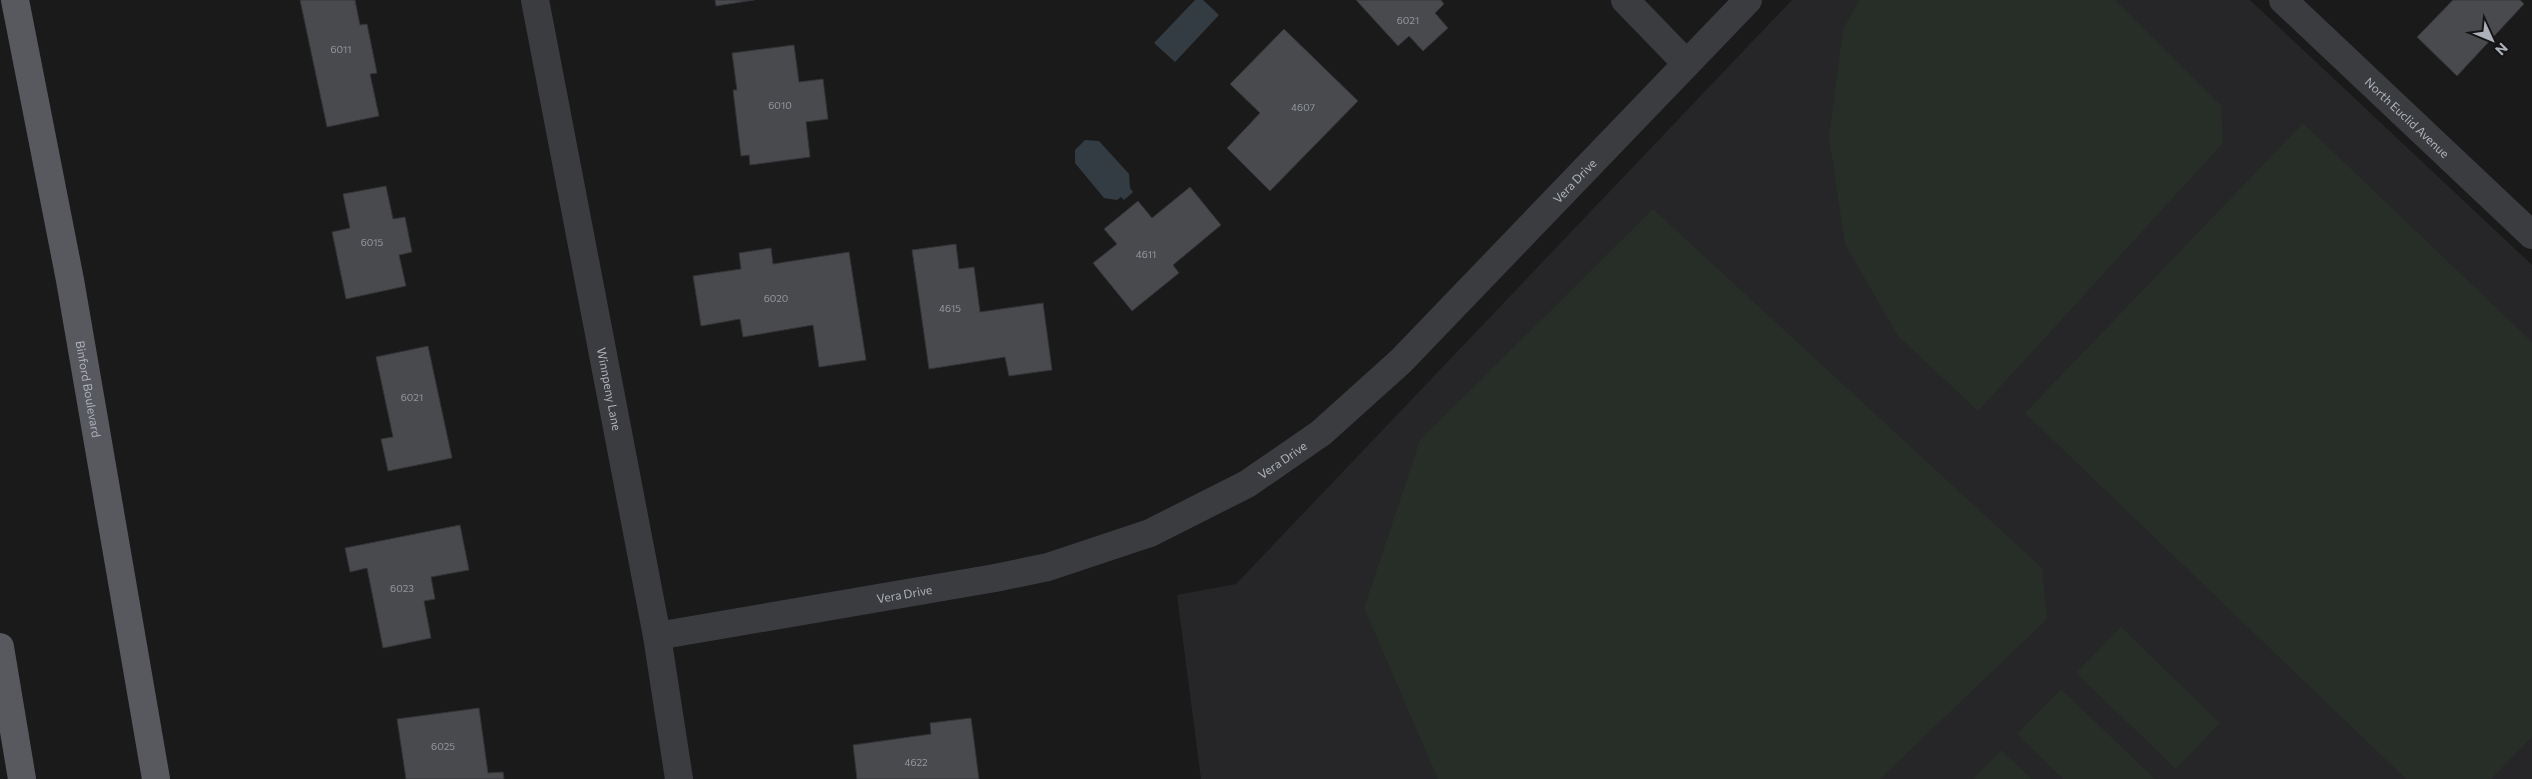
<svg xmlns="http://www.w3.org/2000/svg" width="2532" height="779" font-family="Commissioner,sans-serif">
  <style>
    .built { fill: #262628 }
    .green { fill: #262e27 }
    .water { fill: #343c43 }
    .building { fill: #494a4e; stroke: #343437 }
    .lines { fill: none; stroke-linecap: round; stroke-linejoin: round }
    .minor { stroke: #3b3c40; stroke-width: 28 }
    .major { stroke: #57595f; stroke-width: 28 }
    .labels { text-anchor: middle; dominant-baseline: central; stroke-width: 4.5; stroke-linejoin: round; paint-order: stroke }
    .number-label { font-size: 10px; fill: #94979f }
    .street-label { font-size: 12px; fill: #adb1ba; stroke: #151516 }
  </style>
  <rect width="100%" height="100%" fill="#1a1a1b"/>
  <path class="built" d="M1792,0H2250L2532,265V779H1201L1177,595L1236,584Z"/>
  <path class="green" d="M1860,0H2115L2221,106L2223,143L1978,411L1898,336L1845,244L1829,138L1843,29Z
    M2303,123L2532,342V737L2491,779H2406L2025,413Z
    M1653,209L2042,568L2047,619L1880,779H1438L1364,608L1420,440Z
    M2121,627L2220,723L2176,769L2076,673Z
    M2061,689L2155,779H2063L2017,734Z
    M2001,750L2032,779H1973Z"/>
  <path class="water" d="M1195,0H1203L1219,15L1175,62L1154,43Z
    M1085,140L1099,141L1129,174L1130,188L1133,192L1124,200L1121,197L1117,200L1104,198L1075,163V150Z"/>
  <path class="building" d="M300,0H355L360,25L367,24L377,73L370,74L379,116L327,127Z
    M715,0H754L716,6Z
    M1356,0H1441L1444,4L1435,13L1448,28L1423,51L1409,36L1398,46Z
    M2453,0H2520L2524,4L2457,76L2417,37Z
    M1284,29L1358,101L1270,191L1227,148L1260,113L1230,84Z
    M794,45L799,82L823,79L828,119L806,122L810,157L750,165L749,155L741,156L733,90H737L732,53Z
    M386,186L393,219L405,217L412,252L399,255L406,286L346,299L332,232L350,228L343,194Z
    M1190,187L1221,225L1173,265L1179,273L1132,311L1093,263L1117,244L1104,229L1138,201L1152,218Z
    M956,244L959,269L974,267L980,312L1043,303L1052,370L1009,376L1005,357L929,369L912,250Z
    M771,248L773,264L849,252L866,360L819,367L813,325L743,337L740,319L701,326L693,276L741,269L739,253Z
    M428,346L452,458L388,471L381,439L393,437L376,357Z
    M460,525L469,570L431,577L435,599L424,601L431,638L383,648L367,568L350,572L345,548Z
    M479,708L488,773L503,772L504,779H406L397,719Z
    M971,718L979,779H857L853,745L931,734L930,723Z"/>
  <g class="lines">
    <g class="minor">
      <path id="s1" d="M535,0L657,636L679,779"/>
      <path d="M1625,0L1686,63"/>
      <path id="s2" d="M2283,0L2532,235"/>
      <path id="s3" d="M657,636L995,578L1048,567L1150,533L1247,484L1321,433L1401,361L1748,0"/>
    </g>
    <g class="major">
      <path id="s4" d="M15,0L70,280L156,779"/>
      <path d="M0,647L22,779"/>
    </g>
  </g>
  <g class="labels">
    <g class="number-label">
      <text x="1408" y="20">6021</text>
      <text x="341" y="49">6011</text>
      <text x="780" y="105">6010</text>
      <text x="1303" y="107">4607</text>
      <text x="372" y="242">6015</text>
      <text x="1146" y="254">4611</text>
      <text x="776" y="298">6020</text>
      <text x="950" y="308">4615</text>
      <text x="412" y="397">6021</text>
      <text x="402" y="588">6023</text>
      <text x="443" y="746">6025</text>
      <text x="916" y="762">4622</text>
    </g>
    <g class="street-label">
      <text stroke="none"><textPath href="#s2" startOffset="171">North Euclid Avenue</textPath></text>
      <text stroke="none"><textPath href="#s3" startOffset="1061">Vera Drive</textPath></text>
      <text stroke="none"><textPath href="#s4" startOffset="396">Binford Boulevard</textPath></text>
      <text stroke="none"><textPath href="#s1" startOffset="396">Winnpeny Lane</textPath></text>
      <text stroke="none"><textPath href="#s3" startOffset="656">Vera Drive</textPath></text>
      <text stroke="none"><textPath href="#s3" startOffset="251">Vera Drive</textPath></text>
    </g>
  </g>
  <g transform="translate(2492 40) rotate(134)" stroke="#151516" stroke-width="4" paint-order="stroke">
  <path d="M0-4L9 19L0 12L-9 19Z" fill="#adb1ba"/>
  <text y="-8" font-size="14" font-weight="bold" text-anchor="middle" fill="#adb1ba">N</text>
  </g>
</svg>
